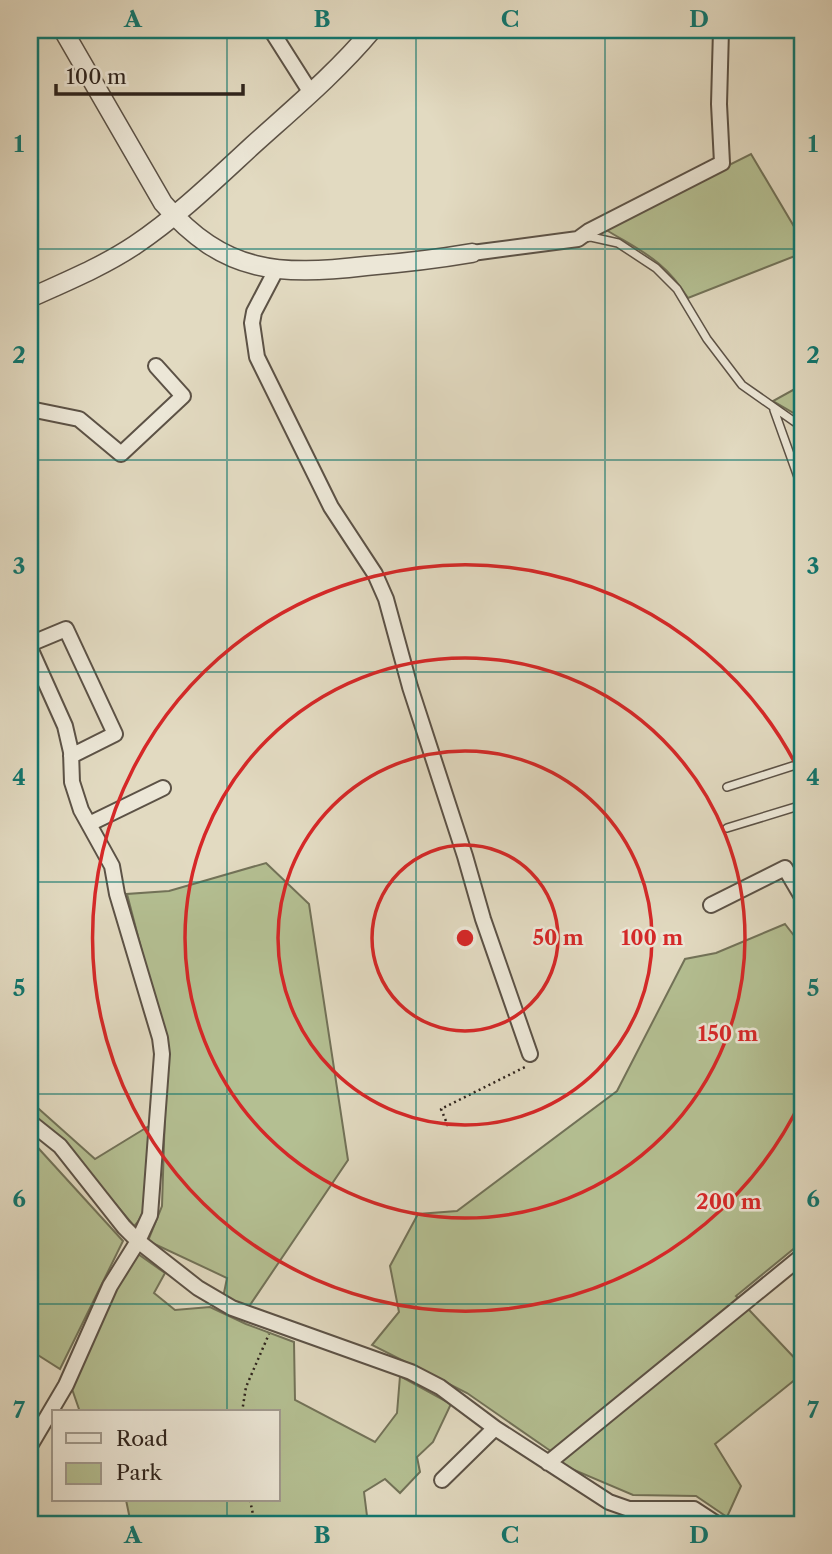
<svg xmlns="http://www.w3.org/2000/svg" width="832" height="1554" font-family="'Libre Caslon Text',serif">
  <style>
    .green { fill: #b4bf92; stroke: #727258; stroke-width: 2 }
    .lines { fill: none; stroke-linecap: round; stroke-linejoin: round }
    .service-casing { stroke: #5c5246; stroke-width: 10 }
    .minor-casing { stroke: #5c5246; stroke-width: 18 }
    .tertiary-casing { stroke: #5c5246; stroke-width: 21 }
    .path { stroke: #2f241d; stroke-width: 2.5; stroke-dasharray: 2 3.5; stroke-linecap: butt }
    .service { stroke: #ece7d7; stroke-width: 7 }
    .minor { stroke: #ece7d7; stroke-width: 14 }
    .tertiary { stroke: #ece7d7; stroke-width: 18 }
    .grid { fill: none; stroke: #0f766e; stroke-width: 2; stroke-opacity: 0.55 }
    .ring { fill: none; stroke: #d62828; stroke-width: 3.5 }
    .centre { fill: #d62828; stroke: #ece7d7; stroke-width: 3.5 }
    .ring-label { font-size: 21px; text-anchor: middle; font-weight: bold; fill: #d62828; stroke: #ece7d7; stroke-width: 5; stroke-linejoin: round; paint-order: stroke }
    .neatline { fill: none; stroke: #0f766e; stroke-width: 2.5 }
    .grid-label { font-size: 23px; text-anchor: middle; font-weight: bold; fill: #0f766e }
  </style>
  <rect width="100%" height="100%" fill="#e2dac1"/>
  <filter id="stains"><feTurbulence type="fractalNoise" baseFrequency=".00286" numOctaves="4"/><feColorMatrix values="0 0 0 0 .2 0 0 0 0 .09 0 0 0 0 .02 0 0 0 .5 -.17"/></filter>
  <radialGradient id="worn" r=".72"><stop offset=".6" stop-color="#630" stop-opacity="0"/><stop offset="1" stop-color="#630" stop-opacity=".3"/></radialGradient>
  <path class="green" d="M751,154L802,240L800,254L688,298C664,259 640,251 603,228Z
    M802,385V418L773,401Z
    M266,863L309,904L348,1160L248,1308L223,1298L227,1278L148,1241L162,1206L167,1048L127,894L169,891Z
    M785,924L802,946V1242L736,1296L802,1366V1374L715,1444L741,1486L727,1517L696,1496L633,1495L567,1467L552,1452L467,1393L372,1345L399,1312L390,1266L418,1214L457,1211L617,1091L685,959L716,953Z
    M30,1101L95,1159L149,1126C148,1151 153,1210 134,1226L62,1141L30,1115Z
    M30,1139L123,1241L60,1369L30,1350Z
    M138,1254L165,1273L154,1293L175,1310L210,1307L246,1324L294,1342L295,1400L375,1442L397,1413L400,1376L451,1404L433,1442L417,1457L420,1472L400,1493L385,1479L364,1492L368,1524H131L126,1500H278V1412H80L72,1389L116,1287Z"/>
  <g class="lines">
    <defs>
      <path id="service" d="M584,238L591,237L618,243L656,268L677,289L707,339L742,385L802,427
        M774,410L802,488
        M727,787L802,763
        M727,828L802,805"/>
      <path id="minor" d="M271,30L311,93
        M472,253L578,239L589,231L722,163L719,104L721,30
        M276,270L254,312L252,323L257,357L331,507L375,574L386,599L410,687L465,856L483,919L530,1054
        M30,409L79,419L121,454L183,396L156,366
        M30,644L66,629L115,734L71,756
        M30,648L65,726L71,752L72,782L81,810L112,866L117,894L160,1038L162,1054L150,1215L138,1241L110,1286L66,1385L30,1446
        M89,824L163,788
        M711,905L785,868L802,897
        M30,1122L60,1146L124,1227L138,1241L198,1288L232,1308L411,1372L440,1387L495,1428L609,1502L629,1509H694L717,1524
        M548,1463L802,1256
        M442,1480L495,1428"/>
      <path id="tertiary" d="M63,30L163,203C224,274 279,276 366,266C402,263 437,259 472,253
        M30,298C65,282 102,267 135,245C178,216 215,180 253,145C294,108 336,73 372,30"/>
    </defs>
    <use href="#service" class="service-casing"/>
    <use href="#minor" class="minor-casing"/>
    <use href="#tertiary" class="tertiary-casing"/>
    <path class="path" d="M448,1126L441,1109L527,1066
      M242,1412L246,1387L269,1334
      M250,1500L255,1524"/>
    <use href="#service" class="service"/>
    <use href="#minor" class="minor"/>
    <use href="#tertiary" class="tertiary"/>
  </g>
  <path class="grid" d="M227,30V1412M416,30V1524M605,30V1524M30,249H802M30,460H802M30,672H802M30,882H802M30,1094H802M30,1304H802M227,1500V1524"/>
  <g class="ring">
    <circle cx="465" cy="938" r="93"/>
    <circle cx="465" cy="938" r="187"/>
    <circle cx="465" cy="938" r="280"/>
    <path d="M802 1099A373 373 0 1 1 802 777"/>
  </g>
  <circle cx="465" cy="938" r="10" class="centre"/>
  <g class="ring-label">
    <text x="558" y="945">50 m</text>
    <text x="652" y="945">100 m</text>
    <text x="728" y="1041">150 m</text>
    <text x="729" y="1209">200 m</text>
  </g>
  <rect width="832" height="1554" fill="none" stroke="#e2dac1" stroke-width="77"/>
  <rect x="52" y="1410" width="228" height="91" fill="#ece7d7" stroke="#a0998d" stroke-width="2"/>
  <rect x="66" y="1433" width="35" height="10" fill="#ece7d7" stroke="#a0998d" stroke-width="2"/>
  <text x="116" y="1446" font-size="21" fill="#2f241d">Road</text>
  <rect x="66" y="1463" width="35" height="21" fill="#b4bf92" stroke="#a0998d" stroke-width="2"/>
  <text x="116" y="1480" font-size="21" fill="#2f241d">Park</text>
  <path d="M56 84v10h187v-10" fill="none" stroke="#2f241d" stroke-width="3.5"/>
  <text x="66" y="84" font-size="21" fill="#2f241d" stroke="#ece7d7" stroke-width="5" paint-order="stroke">100 m</text>
  <rect x="38" y="38" width="756" height="1478" class="neatline"/>
  <g class="grid-label">
    <text x="133" y="27">A</text>
    <text x="322" y="27">B</text>
    <text x="510" y="27">C</text>
    <text x="699" y="27">D</text>
    <text x="19" y="152">1</text>
    <text x="813" y="152">1</text>
    <text x="19" y="363">2</text>
    <text x="813" y="363">2</text>
    <text x="19" y="574">3</text>
    <text x="813" y="574">3</text>
    <text x="19" y="785">4</text>
    <text x="813" y="785">4</text>
    <text x="19" y="996">5</text>
    <text x="813" y="996">5</text>
    <text x="19" y="1207">6</text>
    <text x="813" y="1207">6</text>
    <text x="19" y="1418">7</text>
    <text x="813" y="1418">7</text>
    <text x="133" y="1543">A</text>
    <text x="322" y="1543">B</text>
    <text x="510" y="1543">C</text>
    <text x="699" y="1543">D</text>
  </g>
  <rect width="100%" height="100%" filter="url(#stains)"/>
  <rect width="100%" height="100%" fill="url(#worn)"/>
</svg>
